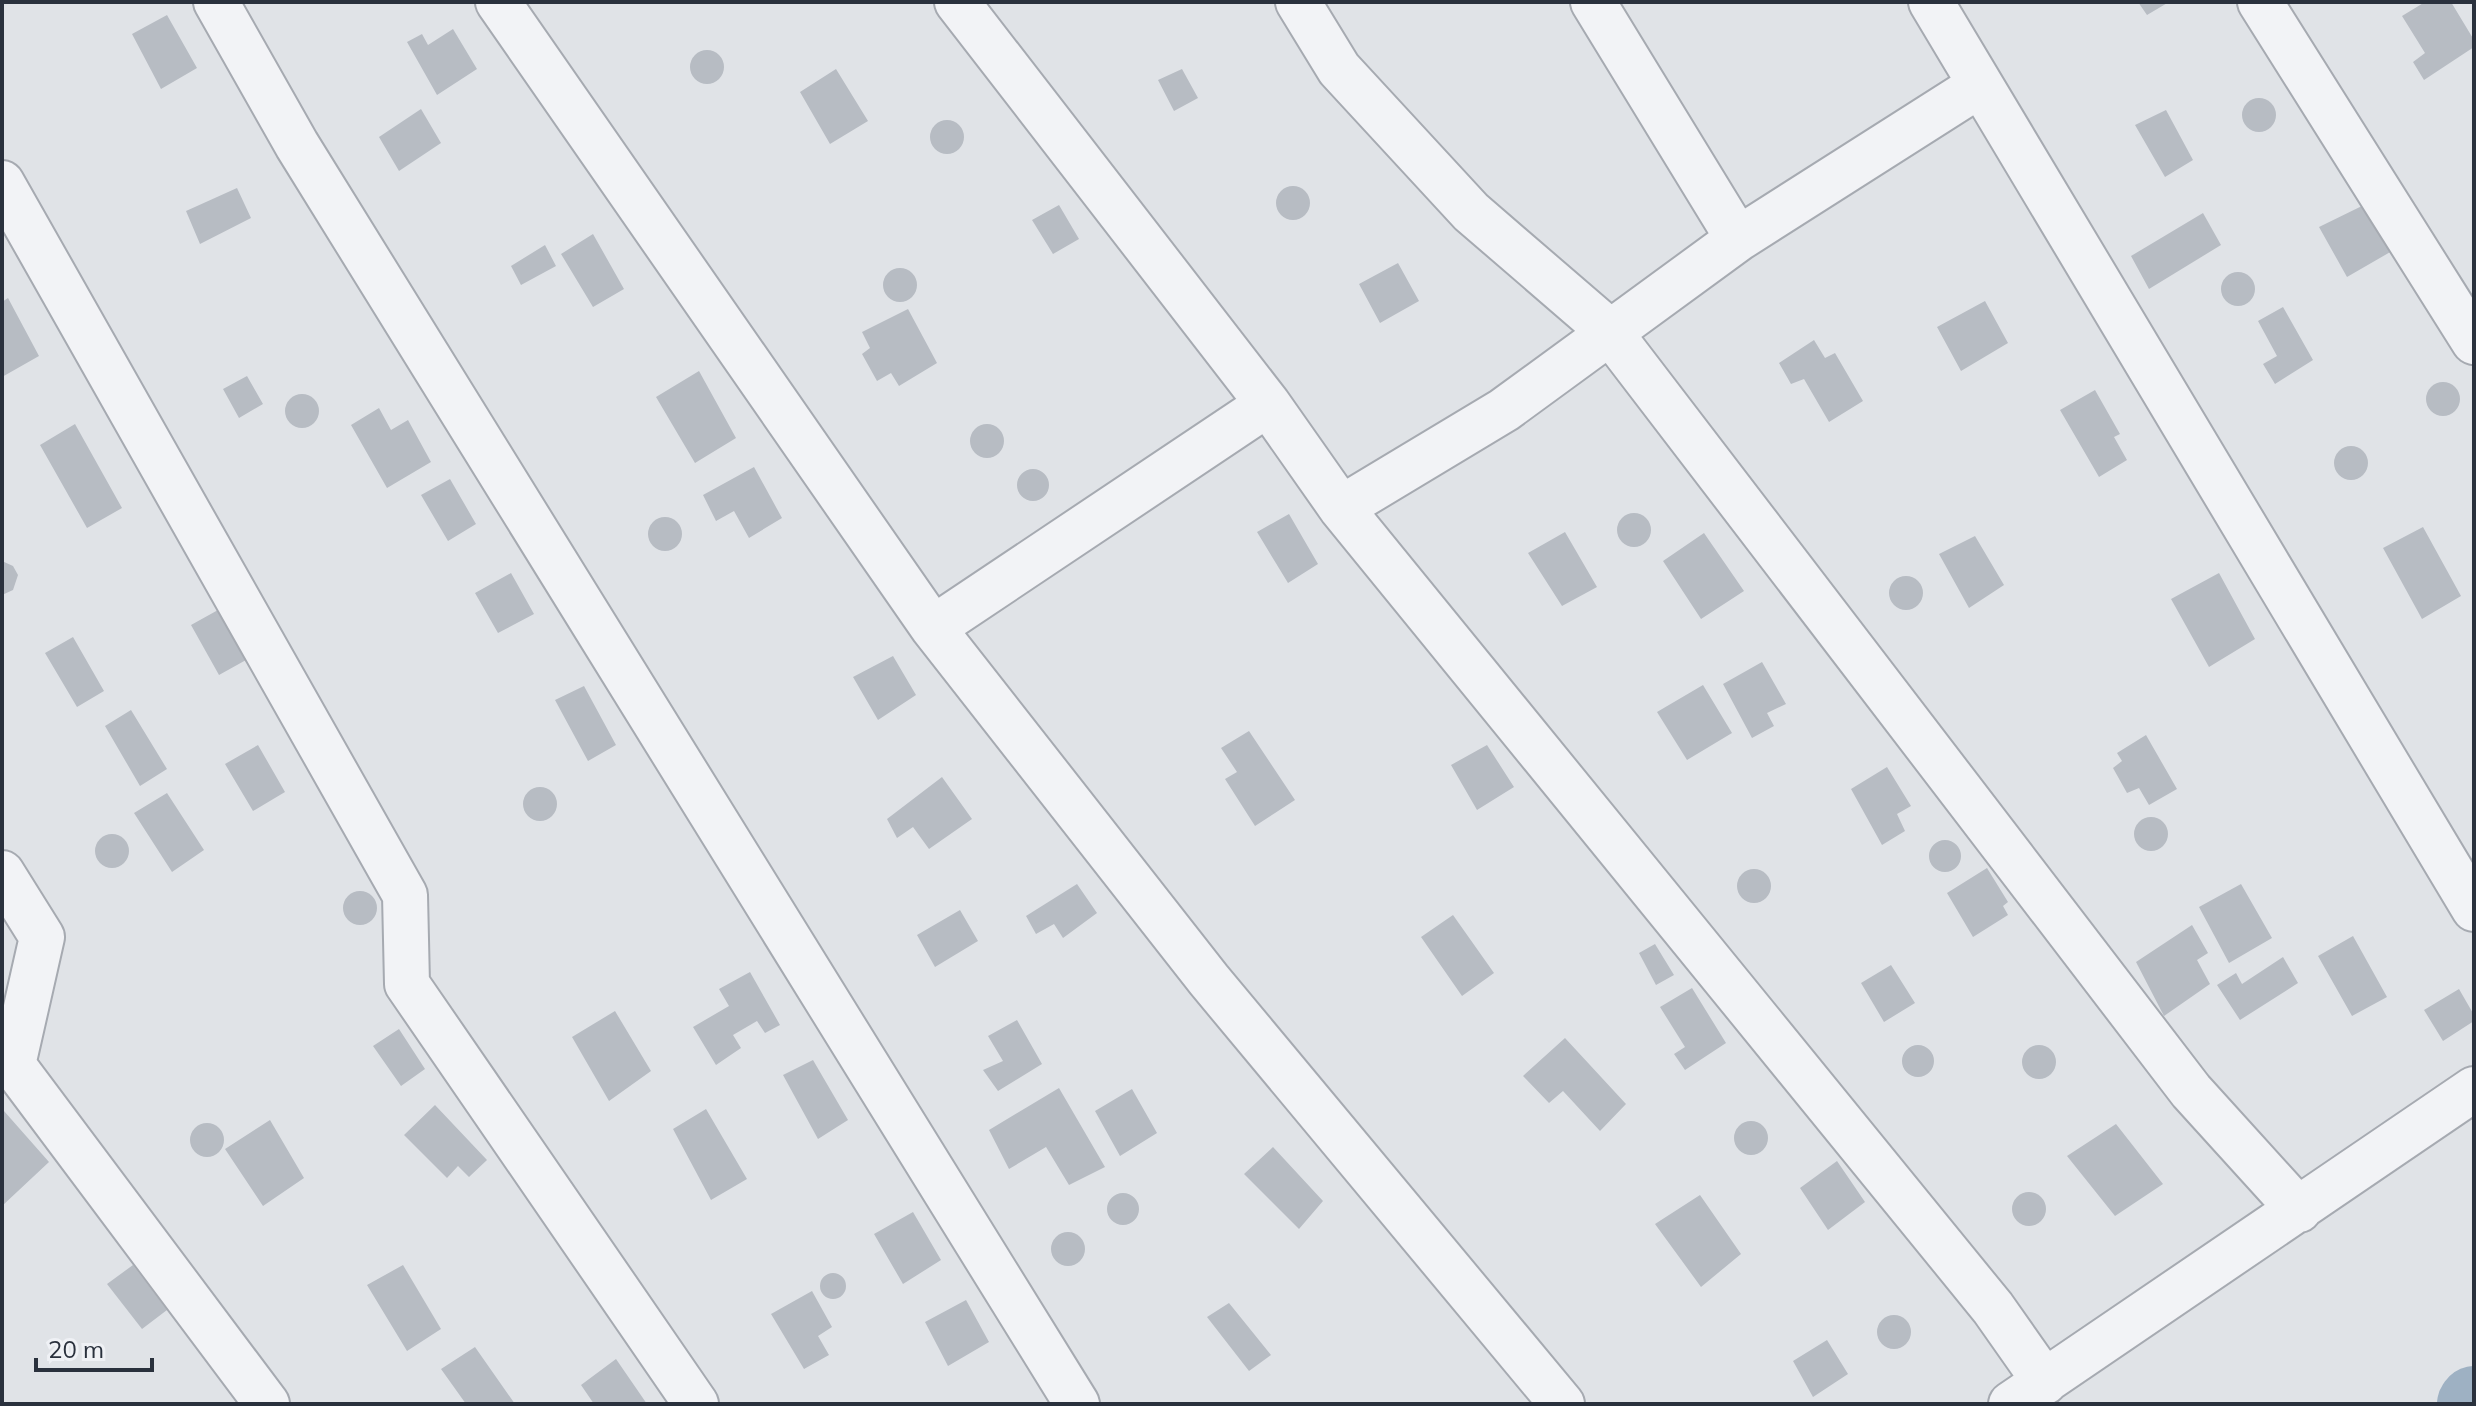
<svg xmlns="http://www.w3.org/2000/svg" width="2476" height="1406" font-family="Mulish,sans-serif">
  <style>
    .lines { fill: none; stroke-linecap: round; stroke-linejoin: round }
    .river { stroke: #9eb1c3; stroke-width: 70 }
    .building { fill: #b7bcc3 }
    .minor-casing { stroke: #a6aab1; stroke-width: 48 }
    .minor { stroke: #f2f3f6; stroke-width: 44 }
  </style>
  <rect width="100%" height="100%" fill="#e0e3e7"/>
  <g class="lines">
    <path class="river" d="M2472,1404L2474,1401"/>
  </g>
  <path class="building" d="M2138,2H2169L2147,15Z
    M2425,2H2451L2474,40V47L2424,80L2413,62L2425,53L2402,16Z
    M167,15L197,68L161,89L132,34Z
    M453,29L477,69L437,95L407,42L422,34L428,45Z
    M690 67a17 17 0 1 1 34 0a17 17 0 1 1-34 0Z
    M836,69L868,121L830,144L800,92Z
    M1182,69L1198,98L1174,111L1158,80Z
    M2242 115a17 17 0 1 1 34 0a17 17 0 1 1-34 0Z
    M421,109L441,143L399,171L379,137Z
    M2166,110L2193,160L2165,177L2135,125Z
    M930 137a17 17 0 1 1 34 0a17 17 0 1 1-34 0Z
    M1276 203a17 17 0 1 1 34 0a17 17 0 1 1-34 0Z
    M237,188L251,218L200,244L186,211Z
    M2366,204L2392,251L2347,277L2319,227Z
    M1059,205L1079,239L1053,254L1032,220Z
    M2203,213L2221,245L2149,289L2131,256Z
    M593,234L624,289L593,307L561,254Z
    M545,245L556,266L521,285L511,266Z
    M1398,263L1419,301L1380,323L1359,284Z
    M883 285a17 17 0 1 1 34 0a17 17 0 1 1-34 0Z
    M2221 289a17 17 0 1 1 34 0a17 17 0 1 1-34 0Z
    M8,298L39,356L2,377V302Z
    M1985,301L2008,343L1961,371L1937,327Z
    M2283,307L2313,360L2275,384L2263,364L2277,356L2258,321Z
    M908,309L937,363L899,386L891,373L877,381L862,354L870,348L862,332Z
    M1814,340L1825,358L1835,353L1863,401L1829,422L1804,379L1791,384L1779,363Z
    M699,371L736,438L695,463L656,397Z
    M247,376L263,404L239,418L223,389Z
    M2426 399a17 17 0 1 1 34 0a17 17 0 1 1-34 0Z
    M2095,390L2120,434L2114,437L2127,460L2099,477L2060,410Z
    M285 411a17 17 0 1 1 34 0a17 17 0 1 1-34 0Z
    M379,408L391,430L408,420L431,462L387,488L351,425Z
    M75,424L122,508L87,528L40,445Z
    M970 441a17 17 0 1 1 34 0a17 17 0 1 1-34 0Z
    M2334 463a17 17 0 1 1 34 0a17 17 0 1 1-34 0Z
    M754,467L782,518L749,538L734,511L716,521L703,495Z
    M1017 485a16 16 0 1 1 32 0a16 16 0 1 1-32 0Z
    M450,479L476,524L448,541L421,495Z
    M1617 530a17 17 0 1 1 34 0a17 17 0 1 1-34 0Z
    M1289,514L1318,564L1288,583L1257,532Z
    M648 534a17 17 0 1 1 34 0a17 17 0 1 1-34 0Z
    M2423,527L2461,596L2422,619L2383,548Z
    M1565,532L1597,587L1562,606L1528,553Z
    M1704,533L1744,591L1701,619L1663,561Z
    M1975,536L2004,585L1969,608L1939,554Z
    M2,561L13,566L18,575L13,590L2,595Z
    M511,573L534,614L498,633L475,593Z
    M2219,573L2255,639L2209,667L2171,599Z
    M1889 593a17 17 0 1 1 34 0a17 17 0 1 1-34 0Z
    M218,610L246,660L219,675L191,625Z
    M73,637L104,691L77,707L45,653Z
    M893,656L916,695L878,720L853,677Z
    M1762,662L1786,704L1767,713L1774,726L1752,738L1723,684Z
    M1703,685L1732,733L1687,760L1657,712Z
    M584,686L616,745L588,761L555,700Z
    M131,710L167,769L140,786L105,726Z
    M1249,731L1295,800L1255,826L1225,779L1237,772L1221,748Z
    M2146,735L2177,789L2149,805L2139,788L2127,793L2113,768L2122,761L2117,753Z
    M258,745L285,792L253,811L225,764Z
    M1487,745L1514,787L1477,810L1451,765Z
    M1887,767L1911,806L1897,814L1905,831L1882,845L1851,789Z
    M942,777L972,819L929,849L913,827L897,838L887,819Z
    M523 804a17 17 0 1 1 34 0a17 17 0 1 1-34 0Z
    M167,793L204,850L172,872L134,813Z
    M2134 834a17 17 0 1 1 34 0a17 17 0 1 1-34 0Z
    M95 851a17 17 0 1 1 34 0a17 17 0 1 1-34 0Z
    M1929 856a16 16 0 1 1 32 0a16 16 0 1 1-32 0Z
    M1987,868L2008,902L2003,906L2008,915L1973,937L1947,893Z
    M1737 886a17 17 0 1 1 34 0a17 17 0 1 1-34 0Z
    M1077,884L1097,913L1063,938L1054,924L1036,934L1026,916Z
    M2241,884L2272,938L2229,963L2199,907Z
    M343 908a17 17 0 1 1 34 0a17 17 0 1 1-34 0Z
    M960,910L978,941L935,967L917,935Z
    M1453,915L1494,973L1462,996L1421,937Z
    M2192,925L2208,953L2197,960L2210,984L2164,1016L2136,962Z
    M2353,936L2387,997L2352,1016L2318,956Z
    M1655,944L1674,975L1656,985L1639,953Z
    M2283,957L2298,983L2240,1020L2217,985L2236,973L2242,984Z
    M1891,965L1915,1003L1884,1022L1861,983Z
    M750,972L780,1025L765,1033L757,1021L733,1035L741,1048L716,1065L693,1027L729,1006L719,989Z
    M1692,988L1726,1043L1685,1070L1674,1054L1685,1047L1660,1007Z
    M2459,989L2474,1015V1021L2443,1041L2424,1010Z
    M615,1011L651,1071L609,1101L572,1037Z
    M1017,1020L1042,1064L998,1091L983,1070L1003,1061L988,1036Z
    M399,1029L425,1069L401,1086L373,1046Z
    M1565,1038L1626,1104L1600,1131L1563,1091L1549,1103L1523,1076Z
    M1902 1061a16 16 0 1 1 32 0a16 16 0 1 1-32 0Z
    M2022 1062a17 17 0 1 1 34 0a17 17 0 1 1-34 0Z
    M813,1060L848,1120L818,1139L783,1075Z
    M1059,1088L1105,1167L1069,1185L1046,1147L1009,1169L989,1130Z
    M1132,1089L1157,1133L1120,1156L1095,1111Z
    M435,1105L487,1160L469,1177L458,1166L447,1178L404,1135Z
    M706,1109L747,1179L711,1200L673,1129Z
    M4,1111L49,1162L2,1206V1112Z
    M270,1120L304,1178L263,1206L225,1149Z
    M1734 1138a17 17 0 1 1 34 0a17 17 0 1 1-34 0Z
    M190 1140a17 17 0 1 1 34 0a17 17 0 1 1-34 0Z
    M2116,1124L2163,1184L2115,1216L2067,1156Z
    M1273,1147L1323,1201L1299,1229L1244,1174Z
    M1837,1161L1865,1202L1828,1230L1800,1188Z
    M2012 1209a17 17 0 1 1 34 0a17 17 0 1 1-34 0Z
    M1107 1209a16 16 0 1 1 32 0a16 16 0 1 1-32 0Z
    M1700,1195L1741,1254L1701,1287L1655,1224Z
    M913,1212L941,1260L903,1284L874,1234Z
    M1051 1249a17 17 0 1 1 34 0a17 17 0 1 1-34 0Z
    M133,1265L167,1310L142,1329L107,1284Z
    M403,1265L441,1329L407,1351L367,1285Z
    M820 1286a13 13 0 1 1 26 0a13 13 0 1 1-26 0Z
    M812,1291L832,1327L818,1336L829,1355L804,1369L771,1314Z
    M966,1300L989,1342L948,1366L925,1322Z
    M1229,1303L1271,1355L1249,1371L1207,1317Z
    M1877 1332a17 17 0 1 1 34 0a17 17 0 1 1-34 0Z
    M1827,1340L1848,1374L1813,1397L1793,1361Z
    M475,1347L515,1404H466L441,1369Z
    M616,1359L647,1404H594L581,1385Z"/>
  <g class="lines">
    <defs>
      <path id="minor" d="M216,2L297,145L1077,1404
        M498,2L933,628L1209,980L1562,1404
        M957,2L1268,404L1341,508L1993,1308L2045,1382
        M1298,2L1339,69L1471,212L1609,331L2191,1091L2299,1210
        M1593,2L1738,239
        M1931,2L2474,909
        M2260,2L2474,342
        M2,183L405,895L407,984L696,1404
        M1341,508L1504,410L1738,239L1980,85
        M933,628L1268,404
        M2,873L42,937L13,1065L267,1404
        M2011,1404L2474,1089"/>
    </defs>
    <use href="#minor" class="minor-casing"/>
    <use href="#minor" class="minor"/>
  </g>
  <rect width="2476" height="1406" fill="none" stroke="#2a313d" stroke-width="8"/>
  <path d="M36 1358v12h116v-12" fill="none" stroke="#2a313d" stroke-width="4"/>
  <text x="48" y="1358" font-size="24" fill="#2a313d" stroke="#eff1f5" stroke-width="6" paint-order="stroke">20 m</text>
</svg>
